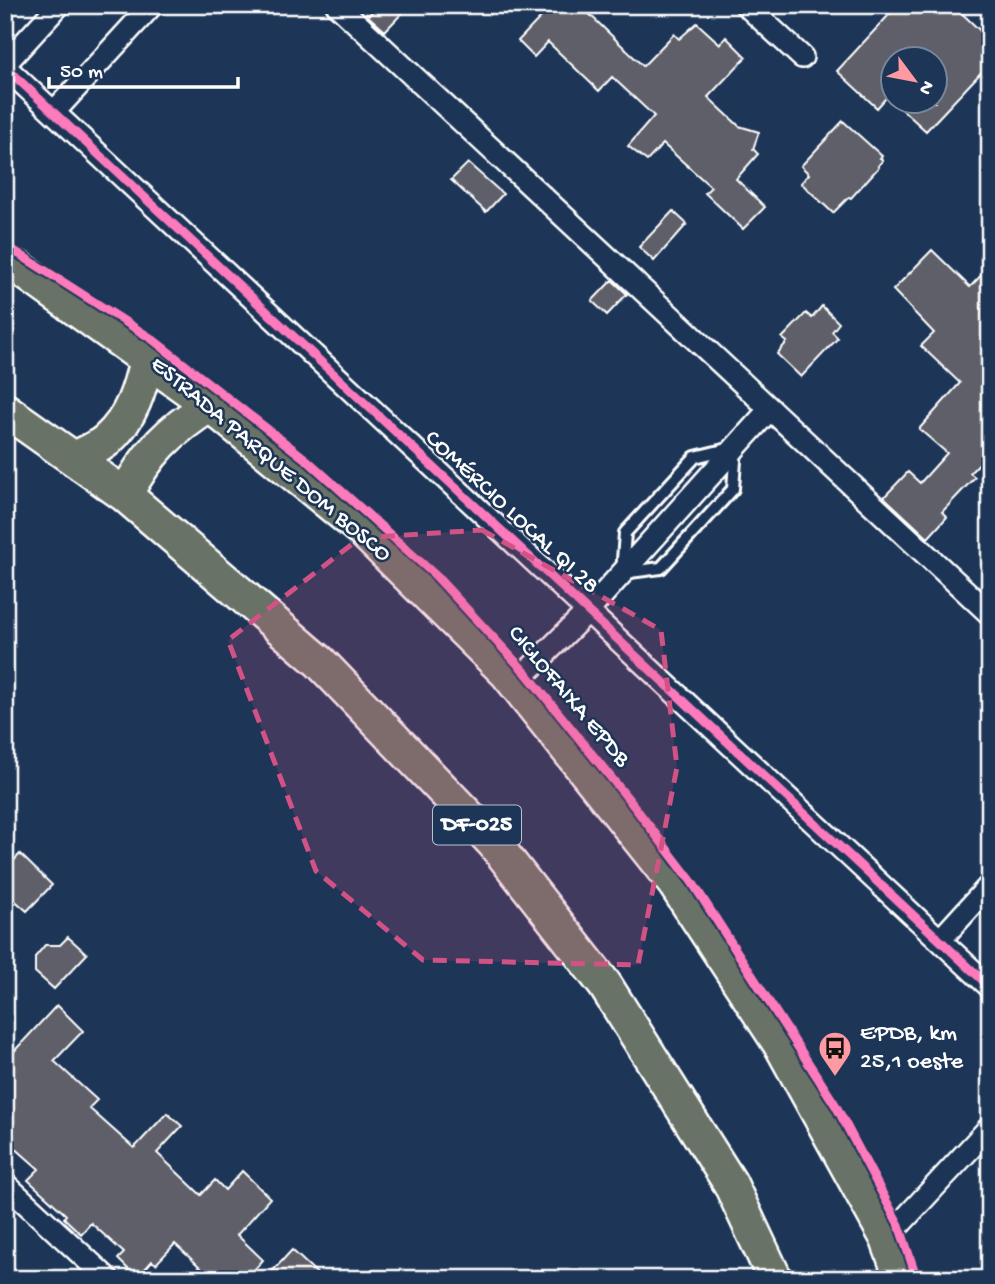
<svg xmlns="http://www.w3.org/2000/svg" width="995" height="1284" font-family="'Gochi Hand',sans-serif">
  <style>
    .building { fill: #5f5f69; stroke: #fff; stroke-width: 2 }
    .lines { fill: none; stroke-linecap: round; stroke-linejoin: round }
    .lane-casing { stroke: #fff; stroke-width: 16 }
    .street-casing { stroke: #fff; stroke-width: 26 }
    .primary-casing { stroke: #fff; stroke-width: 38 }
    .lane { stroke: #1d3557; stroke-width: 10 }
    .street { stroke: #1d3557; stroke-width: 21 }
    .primary { stroke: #697266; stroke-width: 33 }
    .cycleway-casing { stroke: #1d3557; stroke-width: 13 }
    .cycleway { stroke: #fd7abc; stroke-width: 9 }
    .marked { fill: #d15284; fill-opacity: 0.2; stroke: #d15284; stroke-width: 5; stroke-dasharray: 14 9; stroke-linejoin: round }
    .labels { text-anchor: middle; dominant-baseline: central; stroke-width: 5; stroke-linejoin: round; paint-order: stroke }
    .shield { fill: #1d3557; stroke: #bbc2cd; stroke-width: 2 }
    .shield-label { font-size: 23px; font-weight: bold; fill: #fff }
    .street-label { font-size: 24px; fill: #fff; stroke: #1d3557 }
    .poi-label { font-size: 24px; fill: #fff; stroke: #1d3557; text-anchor: start }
  </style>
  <rect width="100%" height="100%" fill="#1d3557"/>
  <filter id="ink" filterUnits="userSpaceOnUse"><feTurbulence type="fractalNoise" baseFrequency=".0143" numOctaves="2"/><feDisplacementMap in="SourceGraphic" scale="14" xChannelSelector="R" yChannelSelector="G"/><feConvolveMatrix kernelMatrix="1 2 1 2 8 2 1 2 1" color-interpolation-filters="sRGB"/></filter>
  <g filter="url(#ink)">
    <path class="building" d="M378,5H410L385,31L368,16Z
      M528,5H580L643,66L674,34L679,39L697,23L720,44L726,37L746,57L708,97L739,126L759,132L753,149L758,154L736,179L765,207L743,229L705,193L711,187L663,144L647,161L628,146L654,116L612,77L599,91L548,42L534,57L518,41L541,17Z
      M898,5H953L990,40V63L926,131L894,102H935V60H893V90L877,108L837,71Z
      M843,121L882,156L880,158L883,160L878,166L879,167L851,198L849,197L833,213L801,183L809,174L801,166Z
      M468,163L503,194L486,212L451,180Z
      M673,211L687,224L654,261L639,247Z
      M932,250L970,287L990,266V452L970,473L975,477L942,512L947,517L928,538L884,497L908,472L920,483L947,453L919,429L960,383L921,346L934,333L893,290Z
      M612,280L627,294L607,315L592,301Z
      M822,306L839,323L832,332L838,338L801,377L777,354L787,342L782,338L806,313L812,318Z
      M20,854L52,885L27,911L5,892V870Z
      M68,937L87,954L54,989L35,972V957L45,945H60Z
      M57,1005L83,1031L54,1061L97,1100L89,1108L134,1148L167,1113L182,1126L157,1153L201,1195L215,1180L225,1190L242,1171L270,1198L237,1235L263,1260L246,1279H213L175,1244L156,1264L152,1261L137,1278L118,1259L124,1253L91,1223L81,1234L64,1218L66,1215L28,1180L39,1169L5,1139V1061Z
      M292,1250L323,1279H265Z"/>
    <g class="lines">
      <defs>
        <path id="lane" d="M736,447L733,489L661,568L622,573L625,533L695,457Z"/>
        <path id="street" d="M337,5L990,614
          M746,5L802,57
          M5,64L59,5
          M5,67L990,987
          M54,112L152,5
          M526,695V673L588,611L770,409
          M940,940L990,885
          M5,1184L108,1279
          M887,1238L990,1127"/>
        <path id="primary" d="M5,261L22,270L210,405L361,529L507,673L675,884L782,1047L887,1238L902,1279
          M5,410L125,495L320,662L494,843L605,985L730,1183L775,1279
          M74,459C85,453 98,448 107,440C132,418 140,388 147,358
          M125,495C148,452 169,431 210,405"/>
      </defs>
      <use href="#lane" class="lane-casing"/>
      <use href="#street" class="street-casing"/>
      <use href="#primary" class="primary-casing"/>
      <use href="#lane" class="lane"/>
      <use href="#street" class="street"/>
      <use href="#primary" class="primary"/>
      <defs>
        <path id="cycleway" d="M5,67L990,987
          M5,245L152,339L308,461L435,575L526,673L630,801L692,882L836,1106L899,1225L917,1279"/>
      </defs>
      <use href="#cycleway" class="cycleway-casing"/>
      <use href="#cycleway" class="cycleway"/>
    </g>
  </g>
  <path class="marked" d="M482,530L661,630L677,767L638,965L423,960L316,871L228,640L360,538Z"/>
  <defs>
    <symbol id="bus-pin" viewBox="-11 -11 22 30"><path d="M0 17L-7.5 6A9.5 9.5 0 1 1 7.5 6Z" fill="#ff9aa2" stroke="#1d3557"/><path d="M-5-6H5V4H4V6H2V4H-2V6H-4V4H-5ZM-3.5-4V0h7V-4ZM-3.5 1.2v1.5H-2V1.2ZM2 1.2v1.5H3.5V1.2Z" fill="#111"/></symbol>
  </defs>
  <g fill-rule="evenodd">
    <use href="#bus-pin" x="816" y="1029" width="38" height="52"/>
  </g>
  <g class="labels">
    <rect class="shield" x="433" y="805.5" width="88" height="39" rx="5"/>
    <g class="shield-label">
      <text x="477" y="825">DF-025</text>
    </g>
    <g class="street-label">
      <text transform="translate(270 460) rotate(40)">ESTRADA PARQUE DOM BOSCO</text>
      <text transform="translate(511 513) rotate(43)">COMÉRCIO LOCAL QI 28</text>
      <text transform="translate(568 697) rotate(50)">CICLOFAIXA EPDB</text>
    </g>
    <g class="poi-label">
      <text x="860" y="1034">EPDB, km<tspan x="860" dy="28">25,1 oeste</tspan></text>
    </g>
  </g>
  <rect width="995" height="1284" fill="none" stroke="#1d3557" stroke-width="28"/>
  <rect x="14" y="14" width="967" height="1256" fill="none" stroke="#fff" stroke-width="2.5" filter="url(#ink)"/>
  <g transform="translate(914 80) rotate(122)"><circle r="33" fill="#1d3557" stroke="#77869a" stroke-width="2"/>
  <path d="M0-5L12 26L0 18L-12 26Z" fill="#ff9aa2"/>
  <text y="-10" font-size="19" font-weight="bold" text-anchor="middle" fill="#ffffff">N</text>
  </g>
  <path d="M49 77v10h189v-10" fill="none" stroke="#ffffff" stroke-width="3.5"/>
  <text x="60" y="77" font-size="21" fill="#ffffff" stroke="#1d3557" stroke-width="5" paint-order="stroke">50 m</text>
</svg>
